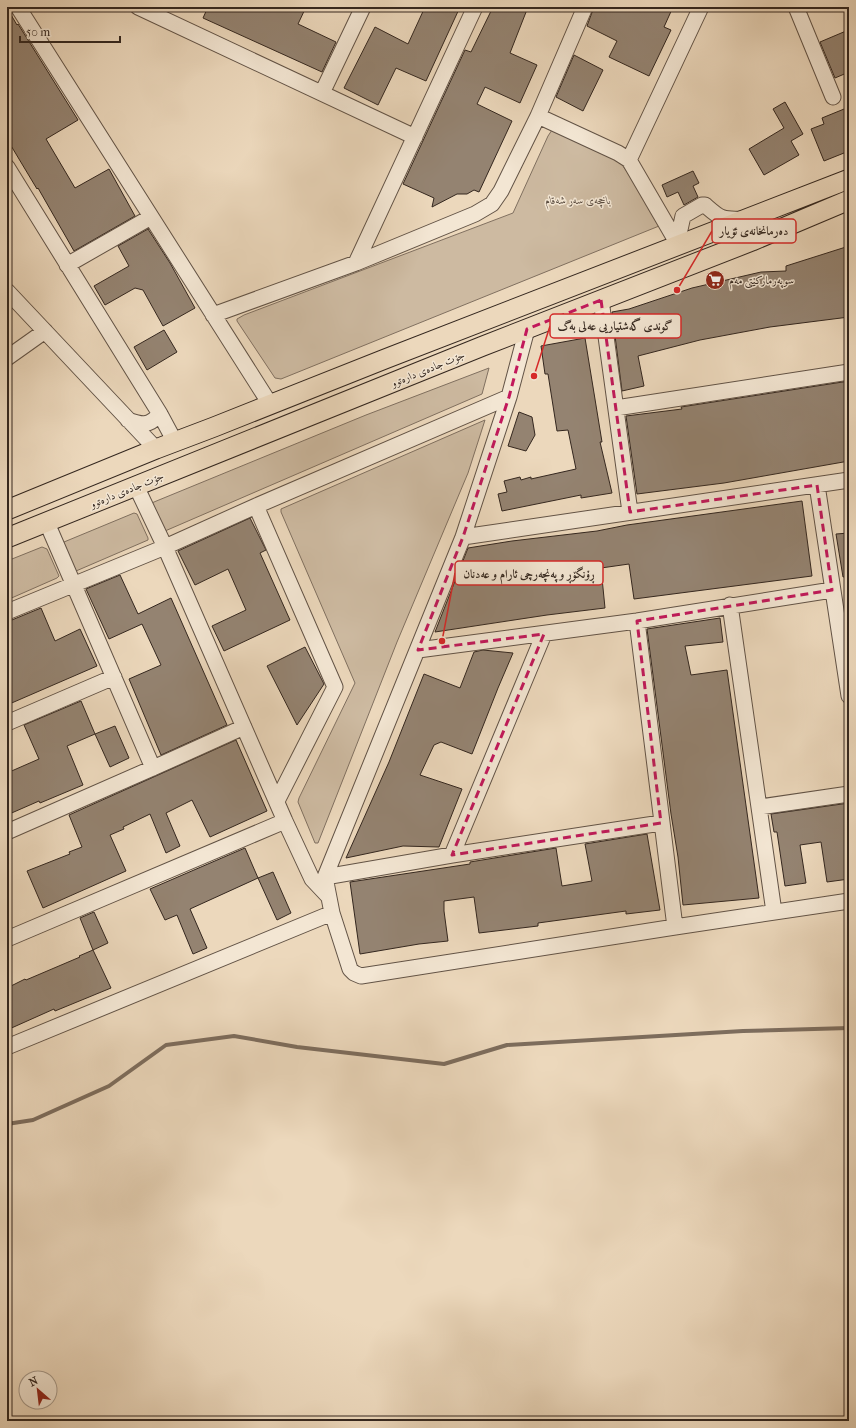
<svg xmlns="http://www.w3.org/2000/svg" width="856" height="1428" font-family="'IM FELL French Canon',Amiri,serif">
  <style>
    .green { fill: #cdbaa1; stroke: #807060 }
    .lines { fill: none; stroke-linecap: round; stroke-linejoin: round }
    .stream { stroke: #7d6d5d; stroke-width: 4 }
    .building { fill: #948371; stroke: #34271f }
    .minor-casing { stroke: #625346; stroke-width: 17 }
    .major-casing { stroke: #34271f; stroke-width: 21 }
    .minor { stroke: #f3e6d3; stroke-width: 15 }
    .major { stroke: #ecd8bc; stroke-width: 19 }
    .marked { fill: none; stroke: #c2185b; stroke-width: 3; stroke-dasharray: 8 5; stroke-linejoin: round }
    .labels { text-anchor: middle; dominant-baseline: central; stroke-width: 3; stroke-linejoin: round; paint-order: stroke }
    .park-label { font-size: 11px; font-style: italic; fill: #5a4c40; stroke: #f3e6d3 }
    .poi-label { font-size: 11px; fill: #34271f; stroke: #f3e6d3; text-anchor: start }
    .street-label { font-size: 11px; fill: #34271f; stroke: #f3e6d3 }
    .leader { fill: none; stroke: #d62828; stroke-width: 1.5 }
    .callout-dot { fill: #d62828; stroke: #f3e6d3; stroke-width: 1.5 }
    .callout { fill: #f3e6d3; stroke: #d62828; stroke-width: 1.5 }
    .callout-label { font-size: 12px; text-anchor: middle; font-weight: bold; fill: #34271f }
  </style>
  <rect width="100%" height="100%" fill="#ecd8bc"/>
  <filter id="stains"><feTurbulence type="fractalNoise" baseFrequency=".005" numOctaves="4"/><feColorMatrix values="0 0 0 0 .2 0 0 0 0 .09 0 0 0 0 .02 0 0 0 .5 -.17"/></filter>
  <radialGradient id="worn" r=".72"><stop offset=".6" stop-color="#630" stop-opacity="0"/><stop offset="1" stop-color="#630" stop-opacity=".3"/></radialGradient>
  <path class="green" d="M552,130L618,159L664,224L281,379L275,378L237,321V319L244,315L513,213L548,136Z
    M489,368L482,394L165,531L152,503L154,502L366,415Z
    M485,420L468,473L397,642L318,843H315L298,802L299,798L355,683L281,512V509Z
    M134,513L137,514L148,538V540L76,571L63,544L64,542Z
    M42,547L47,549L59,576L57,578L7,600V561Z"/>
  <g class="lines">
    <path class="stream" d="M7,1124L33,1120L109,1086L166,1045L234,1036L297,1047L444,1064L507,1045L743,1031L849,1028"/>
  </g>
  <path class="building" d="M208,7H306L298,24L336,42L322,72L203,18Z
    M425,7H460L426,81L396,68L378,105L344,88L375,27L408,44Z
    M493,7H528L510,53L537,65L520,103L485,87L477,104L512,121L479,192L474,190L467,194H457L432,207L434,198L403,184L465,50L471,52Z
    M594,7H673L664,27L671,30L649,76L609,57L617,41L587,26Z
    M7,8L17,25L18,24L78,120L46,139L75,188L109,169L135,216L74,251L38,188L37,189L7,139Z
    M846,31L849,37V72L835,78L820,42Z
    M574,55L603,70L583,111L556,97Z
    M785,102L803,134L791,141L799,155L764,175L749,149L784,128L773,109Z
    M849,107V151L824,161L811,129L824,124L822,118Z
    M693,171L699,183L693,186L698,197L684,205L678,192L667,197L662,185Z
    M148,229L170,263L195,308L163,326L143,290L135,288L105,305L94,286L129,266L118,246Z
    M849,246V317L770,327L700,340L638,356L644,386L622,391L612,312L629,309L692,288L761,272L786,271V266Z
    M164,330L177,352L147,370L134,347Z
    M585,338L602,442H600L612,493L581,498V495L502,511L498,494L507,492L504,481L520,477L521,480L531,477V479L576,469L568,430L557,431L548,374H545L541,346Z
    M849,381V461L724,483L637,494L626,416L682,409L681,407Z
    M519,412L532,417L535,435L526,451L508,446Z
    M802,501L812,576L634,599L629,564L601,568L605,608L547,615L435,632L468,548L512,541L597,531L627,525Z
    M250,518L266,550L260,553L290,620L224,651L212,626L246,610L228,569L195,585L178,551Z
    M849,533V576L843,577L836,534Z
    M120,575L138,614L171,598L227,725L161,755L129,679L161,665L142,624L109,639L86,589Z
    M41,608L55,641L80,629L97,666L7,705V622Z
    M720,618L723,642L685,646L691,675L727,670L759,898L683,905L678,857L671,814L647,629Z
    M305,647L324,684L297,725L267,666Z
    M483,650L513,653L498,688L472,754L441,742L434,745L420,775L462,789L439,847L403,846L346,858L389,762L424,674L460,688L474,652Z
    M81,701L95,734L67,746L83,785L40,803L39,801L7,815V773L39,759L24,725Z
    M115,726L129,758L110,767L95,734Z
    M236,740L267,811L210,837L192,800L166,813L180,846L166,853L150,814L123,827L124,829L110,835L126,871L43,908L27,871L70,854L69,852L82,847L69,815Z
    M849,803V879L827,882L821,842L800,845L806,883L785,886L777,832H774L771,814Z
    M647,834L660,910L626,914V911L538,923V926L479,933L474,897L444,901V911L448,941L419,944L360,954L350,882L470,864V862L556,848L562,886L592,881L585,844Z
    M245,848L258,878L190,909L207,948L193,954L177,915L165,920L150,889Z
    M273,872L291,913L277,920L258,878Z
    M94,912L108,943L93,950L80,918Z
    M93,950L111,988L55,1011L54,1009L7,1030V988L25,979L26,980L80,957L79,956Z"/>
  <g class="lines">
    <defs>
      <path id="minor" d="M18,7L270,404
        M138,7L415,137
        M796,7L833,97
        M322,93L363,7
        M538,116L618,153L629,160L679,246
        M629,160L701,7
        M7,167L160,414L175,442
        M675,239L679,234L683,216L702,205H705C720,218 721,220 742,219
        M356,263L475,7
        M67,265L151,217
        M7,291L156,449
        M601,300L630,512
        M213,315L356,263L475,214L492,204L501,191L538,116L585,7
        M527,329L509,397L463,537L325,877L332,913L350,969L354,973L361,976L675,927L849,901
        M7,358L45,331
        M616,408L849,372
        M128,420C142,425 148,427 160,414
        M817,485L849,696
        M136,486L165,547L285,821L312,879L328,896
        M256,506L335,687L277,801
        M47,523L153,768
        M463,537L849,480
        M730,605L774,912
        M7,612L165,547L256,506L509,397
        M637,621L675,927
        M418,650L637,621L832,590
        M7,723L114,677
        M760,807L849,794
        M7,832L153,768L244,727
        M452,855L544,634
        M325,877L452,855L661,823
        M7,939L285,821
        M7,1047L332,913"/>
      <path id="major" d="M7,510L156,449L214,427L385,359L849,179
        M7,538L483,346L752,241L849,200"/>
    </defs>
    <use href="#minor" class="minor-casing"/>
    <use href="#major" class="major-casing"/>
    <use href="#minor" class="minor"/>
    <use href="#major" class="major"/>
  </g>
  <path class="marked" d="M601,300L630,512L817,485L832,590L637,621L661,823L452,855L544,634L418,650L463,537L509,397L527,329Z"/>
  <defs>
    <symbol id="supermarket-disc" viewBox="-11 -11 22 22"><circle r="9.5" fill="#8f2418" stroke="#f3e6d3"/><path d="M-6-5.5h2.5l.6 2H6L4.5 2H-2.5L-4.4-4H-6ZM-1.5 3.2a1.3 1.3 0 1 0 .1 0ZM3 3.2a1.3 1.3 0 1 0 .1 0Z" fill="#fff"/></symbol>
  </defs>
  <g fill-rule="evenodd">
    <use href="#supermarket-disc" x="704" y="269" width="22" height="22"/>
  </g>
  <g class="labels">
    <g class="park-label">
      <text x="578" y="200">باخچەی سەر شەقام</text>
    </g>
    <g class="poi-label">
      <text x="729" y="280">سوپەرمارکێتی مەم</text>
    </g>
    <g class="street-label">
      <text transform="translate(428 369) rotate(-22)">جۆت جادەی دارەتوو</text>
      <text transform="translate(127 490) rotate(-22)">جۆت جادەی دارەتوو</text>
    </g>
  </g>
  <path class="leader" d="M677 290L712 231M534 376L550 326M442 641L455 573"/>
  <g class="callout-dot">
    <circle cx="677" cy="290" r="4"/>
    <circle cx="534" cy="376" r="4"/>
    <circle cx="442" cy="641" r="4"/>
  </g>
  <g class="callout">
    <rect x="712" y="219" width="84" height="24" rx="4"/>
    <rect x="550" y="314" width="131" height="24" rx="4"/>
    <rect x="455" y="561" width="148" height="24" rx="4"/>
  </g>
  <g class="callout-label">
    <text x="754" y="235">دەرمانخانەی ئۆیار</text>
    <text x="615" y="330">گوندی گەشتیاریی عەلی بەگ</text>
    <text x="529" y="578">ڕۆنگۆڕ و پەنچەرچی ئارام و عەدنان</text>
  </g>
  <rect width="856" height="1428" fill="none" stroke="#ecd8bc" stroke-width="24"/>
  <rect x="8" y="8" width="840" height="1412" fill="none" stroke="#34271f" stroke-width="2"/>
  <rect x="12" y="12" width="832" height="1404" fill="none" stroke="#34271f"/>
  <g transform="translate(38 1390) rotate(332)"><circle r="19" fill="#f3e6d3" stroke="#a79a8b"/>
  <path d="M0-3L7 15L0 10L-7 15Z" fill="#8f2418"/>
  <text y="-6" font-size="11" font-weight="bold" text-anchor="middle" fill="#34271f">N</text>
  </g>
  <path d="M20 36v6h100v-6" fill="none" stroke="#34271f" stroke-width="2"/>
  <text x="26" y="36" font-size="12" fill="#34271f" stroke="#f3e6d3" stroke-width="3" paint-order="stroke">50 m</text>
  <rect width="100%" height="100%" filter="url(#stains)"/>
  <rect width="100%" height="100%" fill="url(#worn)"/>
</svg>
